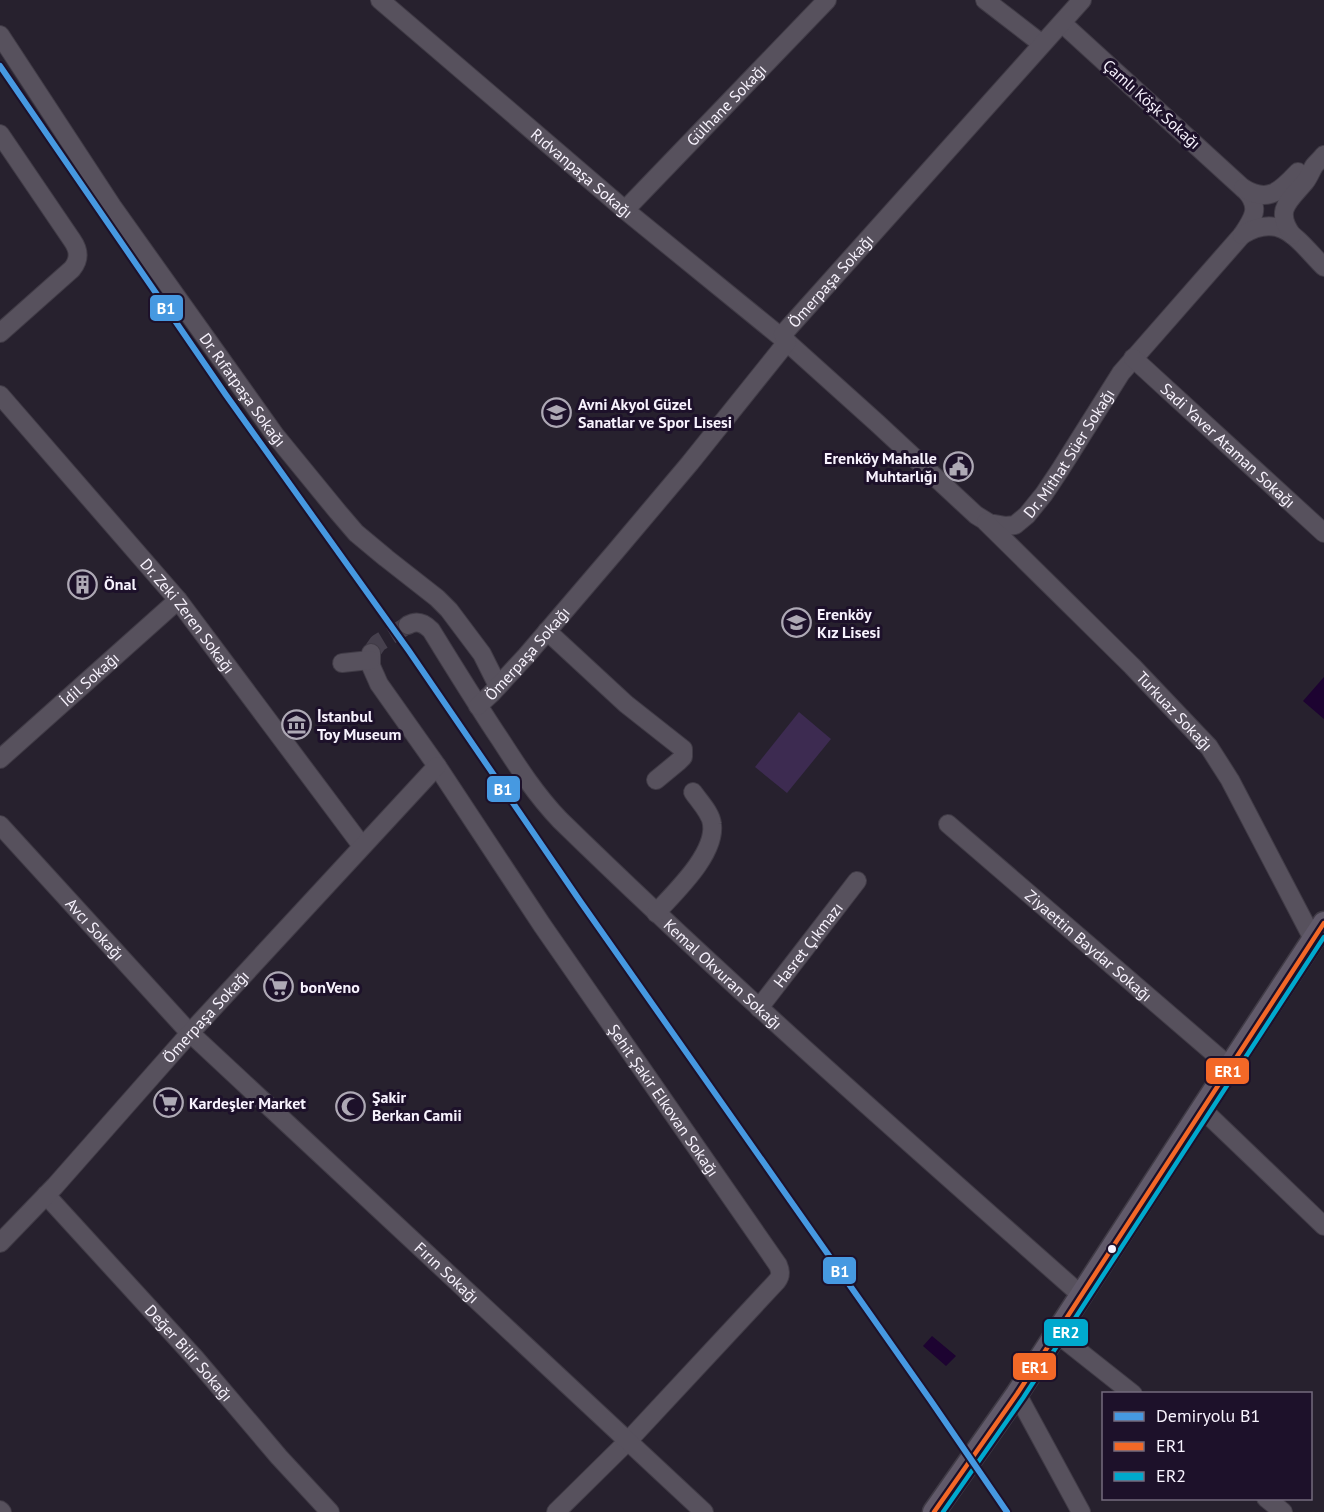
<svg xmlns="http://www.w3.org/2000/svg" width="1324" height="1512" font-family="'PT Sans',sans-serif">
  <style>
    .green { fill: #3d2b51 }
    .water { fill: #1d0331 }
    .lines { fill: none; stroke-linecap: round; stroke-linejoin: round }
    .minor-tunnel { stroke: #46404d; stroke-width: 18; stroke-dasharray: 18 9; stroke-linecap: butt }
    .minor-casing { stroke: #403b46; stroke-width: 20 }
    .major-casing { stroke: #403b46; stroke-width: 25 }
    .minor { stroke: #57515d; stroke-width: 18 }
    .major { stroke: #615a6a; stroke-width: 22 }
    .bus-1-casing { stroke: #1d112a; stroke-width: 9 }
    .bus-2-casing { stroke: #1d112a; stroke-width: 9 }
    .bus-1 { stroke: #f36827; stroke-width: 4.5 }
    .bus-2 { stroke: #00a9ce; stroke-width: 4.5 }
    .rail-1-casing { stroke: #1d112a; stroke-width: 10 }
    .rail-1 { stroke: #4699e1; stroke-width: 6 }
    .bus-dot { fill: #f7f2fd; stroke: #1d112a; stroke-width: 2 }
    .labels { text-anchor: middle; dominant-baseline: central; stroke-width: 6; stroke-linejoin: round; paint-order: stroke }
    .street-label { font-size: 16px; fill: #f7f2fd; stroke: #1d112a }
    .poi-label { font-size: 16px; font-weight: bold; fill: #f7f2fd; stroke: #1d112a; text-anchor: start }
    .line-badge { stroke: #1d112a; stroke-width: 2 }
    .badge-label { font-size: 16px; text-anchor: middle; font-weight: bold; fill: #fff }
  </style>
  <rect width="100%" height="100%" fill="#27212e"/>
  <path class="green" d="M799,712L831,739L787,793L755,767Z"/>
  <path class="water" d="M1324,677V719L1303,701Z
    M932,1336L956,1356L946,1366L923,1346Z"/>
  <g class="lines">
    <path class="minor-tunnel" d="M371,653L378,643L408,625"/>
    <defs>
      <g id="minor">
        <path id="s1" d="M380,0L625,210L787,342L877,423L976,515L989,523L1006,526L1015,525L1027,515L1044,494L1060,470L1121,373L1242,235C1253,219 1261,207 1246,191L1062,23"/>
        <path d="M985,0L1042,44"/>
        <path id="s2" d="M0,35L112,206L275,435L338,512L356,533L386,558L437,598L449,610L482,654L498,686"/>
        <path d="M0,134L72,240C79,250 80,259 72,269L0,333"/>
        <path d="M1243,188C1269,204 1281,190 1298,172"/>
        <path id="s3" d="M625,210L827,0"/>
        <path d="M1242,235C1282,211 1298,241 1324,267"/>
        <path d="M1292,235C1274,210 1289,201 1305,182C1309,177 1311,171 1314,166C1317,162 1321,159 1324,155"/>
        <path id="s4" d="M1133,358L1324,533"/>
        <path id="s5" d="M0,395L178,600L362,846"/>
        <path id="s6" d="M986,522L1132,666L1209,747L1230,780L1313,939"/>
        <path id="s7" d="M408,625C417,620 424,623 431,630C454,667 476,703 500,739C518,767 536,795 560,820C728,984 905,1139 1081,1295"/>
        <path d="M547,631L626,704L683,749V757L679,761L656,780"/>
        <path id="s8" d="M371,653V666L379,684L437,766L542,925L778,1265C781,1272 781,1276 777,1281L628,1441L556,1512"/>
        <path d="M342,663L370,660"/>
        <path id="s9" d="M478,706L491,694L526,656L615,552L690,463L787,342L783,334L1082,0"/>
        <path id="s10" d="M0,759L178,600"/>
        <path id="s11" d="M948,824L1230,1067"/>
        <path id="s12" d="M0,825L188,1031L704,1512"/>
        <path d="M656,913C675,892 716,854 712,824C711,813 699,801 693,792"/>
        <path id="s13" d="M759,1008L857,881"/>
        <path d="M1202,1109L1324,1226"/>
        <path id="s14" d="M46,1195L195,1358L279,1457L330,1512"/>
        <path id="s15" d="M0,1243L55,1186L190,1033L437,766"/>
        <path d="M1056,1333L1133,1394"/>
        <path d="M1017,1394L1081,1512"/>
        <path d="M1266,1498L1283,1512"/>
        <path d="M0,1510L2,1512"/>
      </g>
      <path id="major" d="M934,1512L1017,1394L1202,1109L1324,923"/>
    </defs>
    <use href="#minor" class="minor-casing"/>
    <use href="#major" class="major-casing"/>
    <use href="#minor" class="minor"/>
    <use href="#major" class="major"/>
    <defs>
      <path id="bus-1" d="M934,1512L1017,1394L1324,923"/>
      <path id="bus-2" d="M943,1512L1023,1398L1324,937"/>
    </defs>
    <use href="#bus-1" class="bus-1-casing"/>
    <use href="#bus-2" class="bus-2-casing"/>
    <use href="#bus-1" class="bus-1"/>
    <use href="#bus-2" class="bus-2"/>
    <defs>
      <path id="rail-1" d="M0,66L226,395L409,651L580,901L931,1401L1007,1512"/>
    </defs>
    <use href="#rail-1" class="rail-1-casing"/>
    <use href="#rail-1" class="rail-1"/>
  </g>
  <defs>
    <symbol id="school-ring" viewBox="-11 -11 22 22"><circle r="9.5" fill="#1d112a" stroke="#aea9b5" stroke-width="1.5"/><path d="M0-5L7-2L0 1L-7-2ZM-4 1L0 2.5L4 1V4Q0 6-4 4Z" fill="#aea9b5"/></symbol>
    <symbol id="civic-ring" viewBox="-11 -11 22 22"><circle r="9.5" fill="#1d112a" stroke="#aea9b5" stroke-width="1.5"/><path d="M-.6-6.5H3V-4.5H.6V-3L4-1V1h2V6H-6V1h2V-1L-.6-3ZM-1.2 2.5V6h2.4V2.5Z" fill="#aea9b5"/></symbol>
    <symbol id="building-ring" viewBox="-11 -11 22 22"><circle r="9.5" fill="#1d112a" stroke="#aea9b5" stroke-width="1.5"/><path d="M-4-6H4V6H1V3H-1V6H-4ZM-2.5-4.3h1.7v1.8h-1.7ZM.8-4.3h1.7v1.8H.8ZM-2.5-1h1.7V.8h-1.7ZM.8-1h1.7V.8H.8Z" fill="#aea9b5"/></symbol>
    <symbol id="museum-ring" viewBox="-11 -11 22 22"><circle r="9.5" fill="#1d112a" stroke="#aea9b5" stroke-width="1.5"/><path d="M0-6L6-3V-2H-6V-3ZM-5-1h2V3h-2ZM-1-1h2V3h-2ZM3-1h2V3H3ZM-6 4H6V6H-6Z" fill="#aea9b5"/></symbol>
    <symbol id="supermarket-ring" viewBox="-11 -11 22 22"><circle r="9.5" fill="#1d112a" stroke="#aea9b5" stroke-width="1.5"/><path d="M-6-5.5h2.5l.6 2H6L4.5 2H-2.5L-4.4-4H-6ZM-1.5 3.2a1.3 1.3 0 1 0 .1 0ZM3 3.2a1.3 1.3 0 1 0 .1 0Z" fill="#aea9b5"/></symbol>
    <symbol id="mosque-ring" viewBox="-11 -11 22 22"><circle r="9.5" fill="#1d112a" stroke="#aea9b5" stroke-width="1.5"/><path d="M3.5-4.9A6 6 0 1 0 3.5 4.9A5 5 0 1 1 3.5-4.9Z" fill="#aea9b5"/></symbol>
  </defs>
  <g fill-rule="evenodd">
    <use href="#school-ring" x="540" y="396" width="33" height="33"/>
    <use href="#civic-ring" x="942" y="450" width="33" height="33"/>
    <use href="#building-ring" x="66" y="568" width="33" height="33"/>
    <use href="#school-ring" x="780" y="606" width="33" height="33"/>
    <use href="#museum-ring" x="280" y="708" width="33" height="33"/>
    <use href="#supermarket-ring" x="262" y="970" width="33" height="33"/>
    <use href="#supermarket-ring" x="152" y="1086" width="33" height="33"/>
    <use href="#mosque-ring" x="334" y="1090" width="33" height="33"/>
  </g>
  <circle class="bus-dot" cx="1112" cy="1249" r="5"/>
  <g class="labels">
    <g class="street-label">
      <text transform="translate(1152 104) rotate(42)">Çamlı Köşk Sokağı</text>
      <text stroke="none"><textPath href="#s3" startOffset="146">Gülhane Sokağı</textPath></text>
      <text stroke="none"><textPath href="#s1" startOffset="266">Rıdvanpaşa Sokağı</textPath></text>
      <text stroke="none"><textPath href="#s9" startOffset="558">Ömerpaşa Sokağı</textPath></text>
      <text stroke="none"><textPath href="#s2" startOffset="430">Dr. Rıfatpaşa Sokağı</textPath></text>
      <text stroke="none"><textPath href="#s4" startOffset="129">Sadi Yaver Ataman Sokağı</textPath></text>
      <text stroke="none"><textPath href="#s1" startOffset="920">Dr. Mithat Süer Sokağı</textPath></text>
      <text stroke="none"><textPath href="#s5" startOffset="290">Dr. Zeki Zeren Sokağı</textPath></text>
      <text stroke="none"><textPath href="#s9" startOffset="72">Ömerpaşa Sokağı</textPath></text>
      <text stroke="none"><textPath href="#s10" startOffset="120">İdil Sokağı</textPath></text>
      <text stroke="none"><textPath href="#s6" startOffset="267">Turkuaz Sokağı</textPath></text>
      <text stroke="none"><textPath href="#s12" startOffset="141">Avcı Sokağı</textPath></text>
      <text stroke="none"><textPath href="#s13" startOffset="80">Hasret Çıkmazı</textPath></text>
      <text stroke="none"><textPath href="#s11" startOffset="186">Ziyaettin Baydar Sokağı</textPath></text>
      <text stroke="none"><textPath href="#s7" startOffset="480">Kemal Okvuran Sokağı</textPath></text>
      <text stroke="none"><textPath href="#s15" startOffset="306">Ömerpaşa Sokağı</textPath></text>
      <text stroke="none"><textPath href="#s8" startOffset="537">Şehit Şakir Elkovan Sokağı</textPath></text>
      <text stroke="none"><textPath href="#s12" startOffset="633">Fırın Sokağı</textPath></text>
      <text stroke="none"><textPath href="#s14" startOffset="213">Değer Bilir Sokağı</textPath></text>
    </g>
    <g class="poi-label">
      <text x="578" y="404">Avni Akyol Güzel<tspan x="578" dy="18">Sanatlar ve Spor Lisesi</tspan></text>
      <text x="937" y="458" text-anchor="end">Erenköy Mahalle<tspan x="937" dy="18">Muhtarlığı</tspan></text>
      <text x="104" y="584">Önal</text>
      <text x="817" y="614">Erenköy<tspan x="817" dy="18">Kız Lisesi</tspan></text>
      <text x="317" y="716">İstanbul<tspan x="317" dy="18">Toy Museum</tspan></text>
      <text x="300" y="987">bonVeno</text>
      <text x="372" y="1097">Şakir<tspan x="372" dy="18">Berkan Camii</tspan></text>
      <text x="189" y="1103">Kardeşler Market</text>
    </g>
  </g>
  <g class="line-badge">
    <rect x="149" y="294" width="35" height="28" rx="6" fill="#4699e1"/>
    <rect x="486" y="775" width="35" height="28" rx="6" fill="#4699e1"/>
    <rect x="1205" y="1057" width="45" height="28" rx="6" fill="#f36827"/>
    <rect x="822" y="1256" width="35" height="29" rx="6" fill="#4699e1"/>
    <rect x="1043" y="1318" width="46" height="29" rx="6" fill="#00a9ce"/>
    <rect x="1012" y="1352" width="45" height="29" rx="6" fill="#f36827"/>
  </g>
  <g class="badge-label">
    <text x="166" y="314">B1</text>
    <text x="503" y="795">B1</text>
    <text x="1228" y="1077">ER1</text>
    <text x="840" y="1277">B1</text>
    <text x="1066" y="1338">ER2</text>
    <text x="1035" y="1373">ER1</text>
  </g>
  <rect x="1102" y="1392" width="210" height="108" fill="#1d112a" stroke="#746b7e" stroke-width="1.5"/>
  <rect x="1114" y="1412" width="30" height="9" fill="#4699e1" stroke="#746b7e" stroke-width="1.5"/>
  <text x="1156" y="1422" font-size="18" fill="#f7f2fd">Demiryolu B1</text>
  <rect x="1114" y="1442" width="30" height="9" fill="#f36827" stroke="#746b7e" stroke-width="1.5"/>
  <text x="1156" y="1452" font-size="18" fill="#f7f2fd">ER1</text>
  <rect x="1114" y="1472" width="30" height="9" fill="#00a9ce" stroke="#746b7e" stroke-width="1.5"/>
  <text x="1156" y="1482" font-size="18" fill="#f7f2fd">ER2</text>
</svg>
